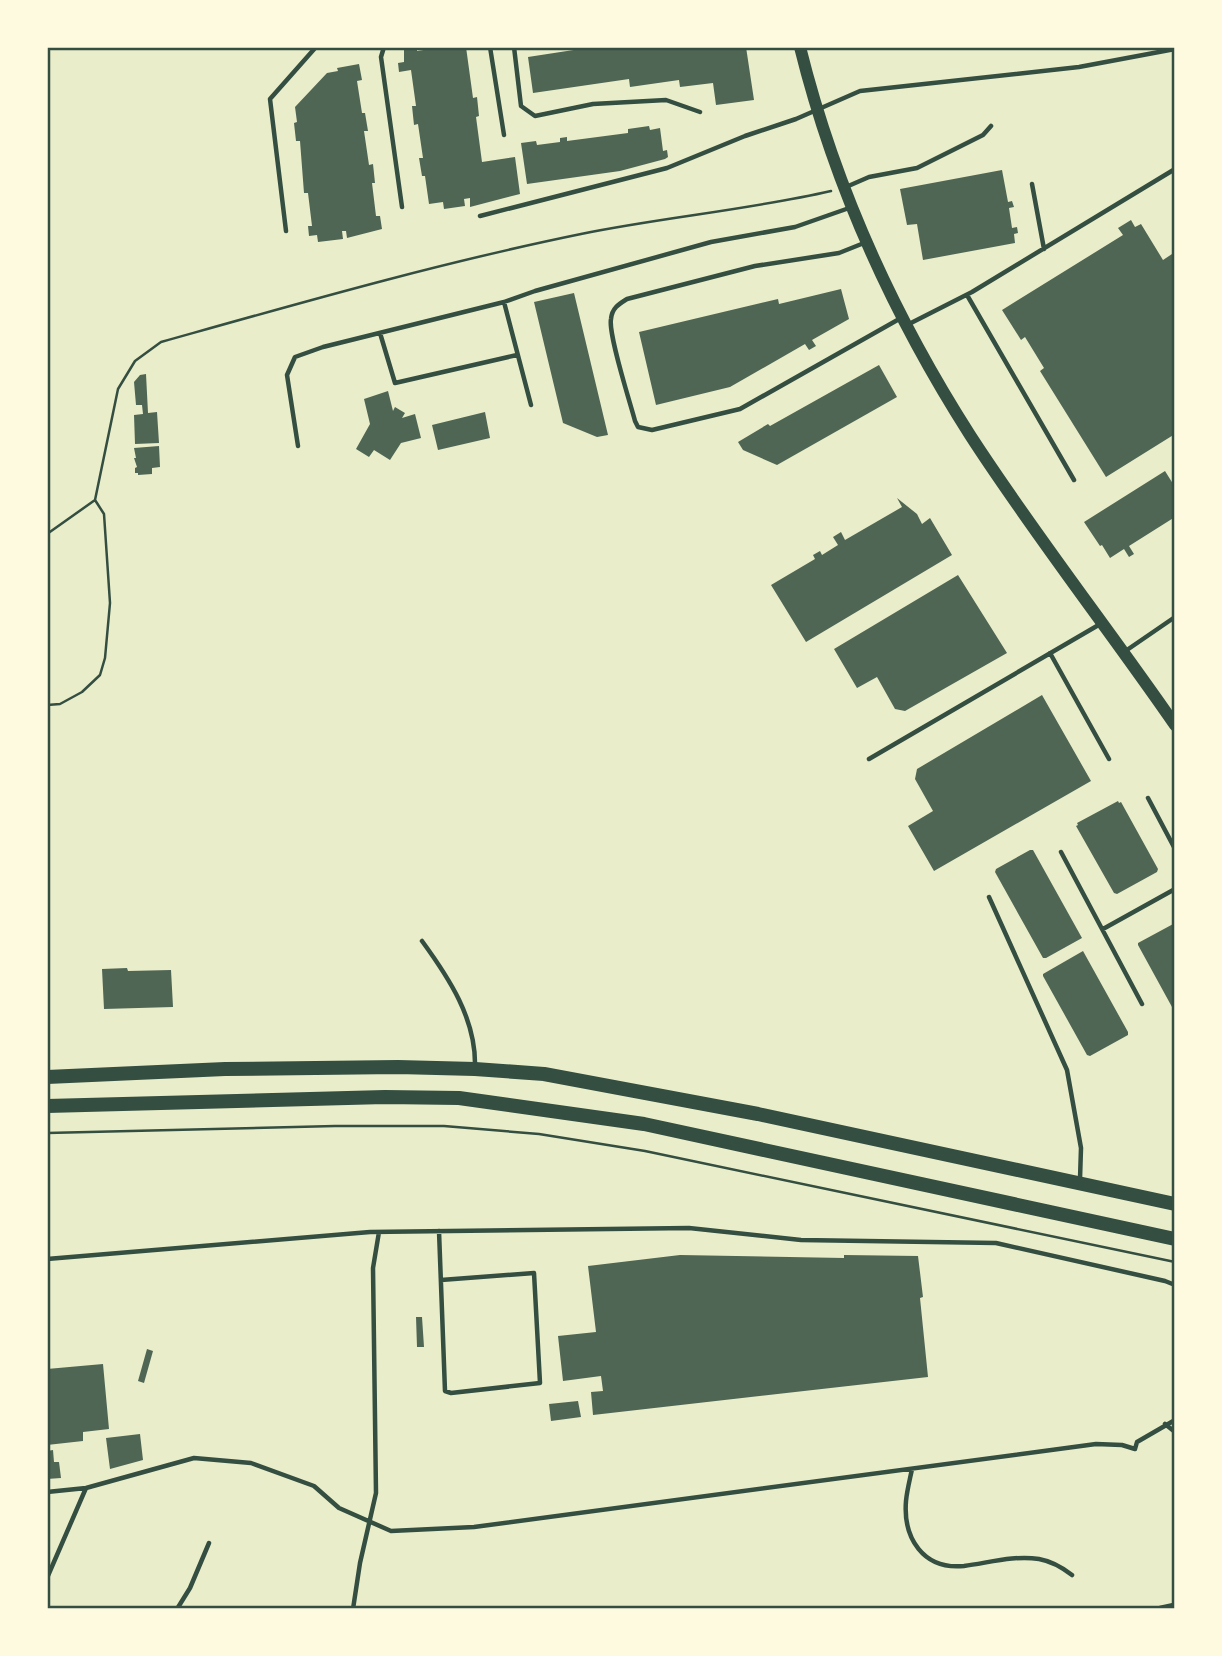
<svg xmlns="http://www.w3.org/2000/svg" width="1222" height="1656" font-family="'Source Sans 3',sans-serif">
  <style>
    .building { fill: #4f6655 }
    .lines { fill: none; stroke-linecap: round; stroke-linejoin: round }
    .path { stroke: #344e41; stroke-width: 2.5 }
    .service { stroke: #344e41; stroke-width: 4.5 }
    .minor { stroke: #344e41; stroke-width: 7 }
    .tertiary { stroke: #344e41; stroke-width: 12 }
    .primary { stroke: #344e41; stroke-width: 14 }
    .neatline { fill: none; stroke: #344e41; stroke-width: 2.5 }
  </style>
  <rect width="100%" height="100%" fill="#e9edc9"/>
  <path class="building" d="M417,47V51L430,49L429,47H466L473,98L477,97L479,116L476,117L482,162L515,157L520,194L470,207V198L464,199L465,206L444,209L443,202L429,204L425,176H422L419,158H423L418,124L414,125L412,106H416L411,70L399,72L398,63L404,62V49Z
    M593,47H746L754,100L716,105L713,83L680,87L679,80L630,87L629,79L533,93L528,57Z
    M359,64L362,80L357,81L362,113H365L368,131H364L369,165L373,164L375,183H372L376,216H380L382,229L347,238L346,231H342L343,239L318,242L317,235L309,236L308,226H312L308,193H304L300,141H296L294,123L297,122L295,107L327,73L338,71L337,68Z
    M649,126L650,130L660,128L663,151L667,150L668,157L665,159L620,171L527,184L521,143L536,141L537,145L560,142V138L567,137V141L628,133V129Z
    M1002,170L1008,202L1012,201L1014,207L1009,208L1012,228L1017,227L1018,233L1014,234L1015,243L923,260L917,224L907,225L900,189Z
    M1131,220L1135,227L1141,224L1163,260L1175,252V434L1106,477L1040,371L1044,368L1025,337L1021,340L1002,310L1123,235L1118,228Z
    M841,289L849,319L812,340L816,346L809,350L805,344L730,387L656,405L639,332L778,299L779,304Z
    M574,293L608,435L597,437L563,423L534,302Z
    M879,365L897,397L777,465L743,450L738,442L768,424L770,426Z
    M146,374L148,413L157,412L159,443L135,444L134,415L143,414L142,405H136L134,382L140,375Z
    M388,391L393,411L395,407L405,413L402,418L415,414L421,438L401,443L390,460L374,450L369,457L356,449L370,424L364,399Z
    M485,412L490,438L438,450L432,425Z
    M159,446L160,467L152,468V474L138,475V473H135V468L137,467L134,458H136L134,448Z
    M1165,471L1175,487V517L1129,546L1134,554L1129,557L1124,549L1110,558L1102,545L1100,546L1084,522Z
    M897,498L917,514L922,524L930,518L952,555L806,642L771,585L815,559L813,555L820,551L822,555L838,545L833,537L841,532L845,540L902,507Z
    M958,575L1007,653L905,711L895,709L877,677L857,688L834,649Z
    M1042,695L1091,781L934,871L908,826L933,811L915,779L917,769Z
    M1118,801L1119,803L1121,802L1158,869L1157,872L1117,894L1114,893L1076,826L1078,825L1077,823Z
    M1030,850H1033L1082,938L1046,958H1043L995,872L996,869Z
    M1175,923V1006L1172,1007L1138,945V943Z
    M1083,951L1128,1032V1035L1090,1056L1087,1055L1043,976V974Z
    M127,968L128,971L171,970L173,1007L104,1009L102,969Z
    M680,1255L844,1258V1255L918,1256L923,1297L920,1298L928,1377L593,1415L591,1392L603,1391L601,1376L563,1381L558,1336L596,1332L588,1266Z
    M416,1317H422L424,1347H417Z
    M147,1349L153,1351L144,1383L138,1381Z
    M103,1364L109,1429L83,1432V1441L47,1445V1369Z
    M578,1401L581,1417L551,1421L549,1404Z
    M140,1434L143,1460L110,1469L106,1438Z
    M53,1450L54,1462H59L61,1478L47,1479V1451Z"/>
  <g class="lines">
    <path class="path" d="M47,534L95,500L118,389L135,361L161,342C300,303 439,263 581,234C664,217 749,210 831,191
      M47,705L60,704L82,692L100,675L105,658L110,603L104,514L95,500
      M47,1133L335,1126H444L539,1134L645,1151L1175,1262"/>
    <path class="service" d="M384,47L381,57L402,207
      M490,47L504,135
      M514,47L521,106L535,116L593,104L666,100L700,112
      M1032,184L1044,249
      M846,187L869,177L917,168L983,135L991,126
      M480,216L667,168L745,136L796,119L860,91L1079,67L1175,49
      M286,231L270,99L316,47
      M864,243L839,253L755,266L627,299C619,304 612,308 611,319C608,334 630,402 635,421L638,427L652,430L740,409L901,318
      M967,295L1074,480
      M504,302L531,405
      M907,325L972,292L1175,169
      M380,333L395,383L517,355
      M298,446L287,375L295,357L323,347L504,302L535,291L711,242L795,227L852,207
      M1124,652L1175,617
      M1050,653L1109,759
      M869,759L1102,623
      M1148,798L1175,849
      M1061,852L1142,1004
      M989,897L1067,1070L1081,1148L1080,1179
      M1103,929L1175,889
      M422,941C449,978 476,1019 475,1066
      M439,1231L445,1391L451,1393L540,1383L534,1273L441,1280
      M47,1259L370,1232L689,1228L801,1240L996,1243L1165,1281L1175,1285
      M1165,1424L1175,1432
      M912,1469C910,1479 907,1490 906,1501C903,1538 923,1570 964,1566C988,1563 1014,1555 1039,1559C1050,1561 1063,1568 1072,1575
      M47,1492L86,1488L194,1458L251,1463L314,1486L339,1508L391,1531L474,1527L1096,1444L1122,1445L1135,1449L1137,1442L1175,1420
      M47,1578L86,1488
      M177,1609L190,1588L209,1543
      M353,1609L360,1563L376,1493L373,1268L379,1232"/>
    <path class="minor" d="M1161,1609L1175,1606"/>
    <path class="tertiary" d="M800,47C834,184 894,316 970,435C1034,534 1108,628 1175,725"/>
    <path class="primary" d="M47,1077L225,1069L398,1067L475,1069L544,1074L758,1114L1175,1204
      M47,1106L385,1097L459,1098L644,1124L1175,1239"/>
  </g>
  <rect width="1222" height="1656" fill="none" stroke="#fefae0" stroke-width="98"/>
  <rect x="49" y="49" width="1124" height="1558" class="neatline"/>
</svg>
